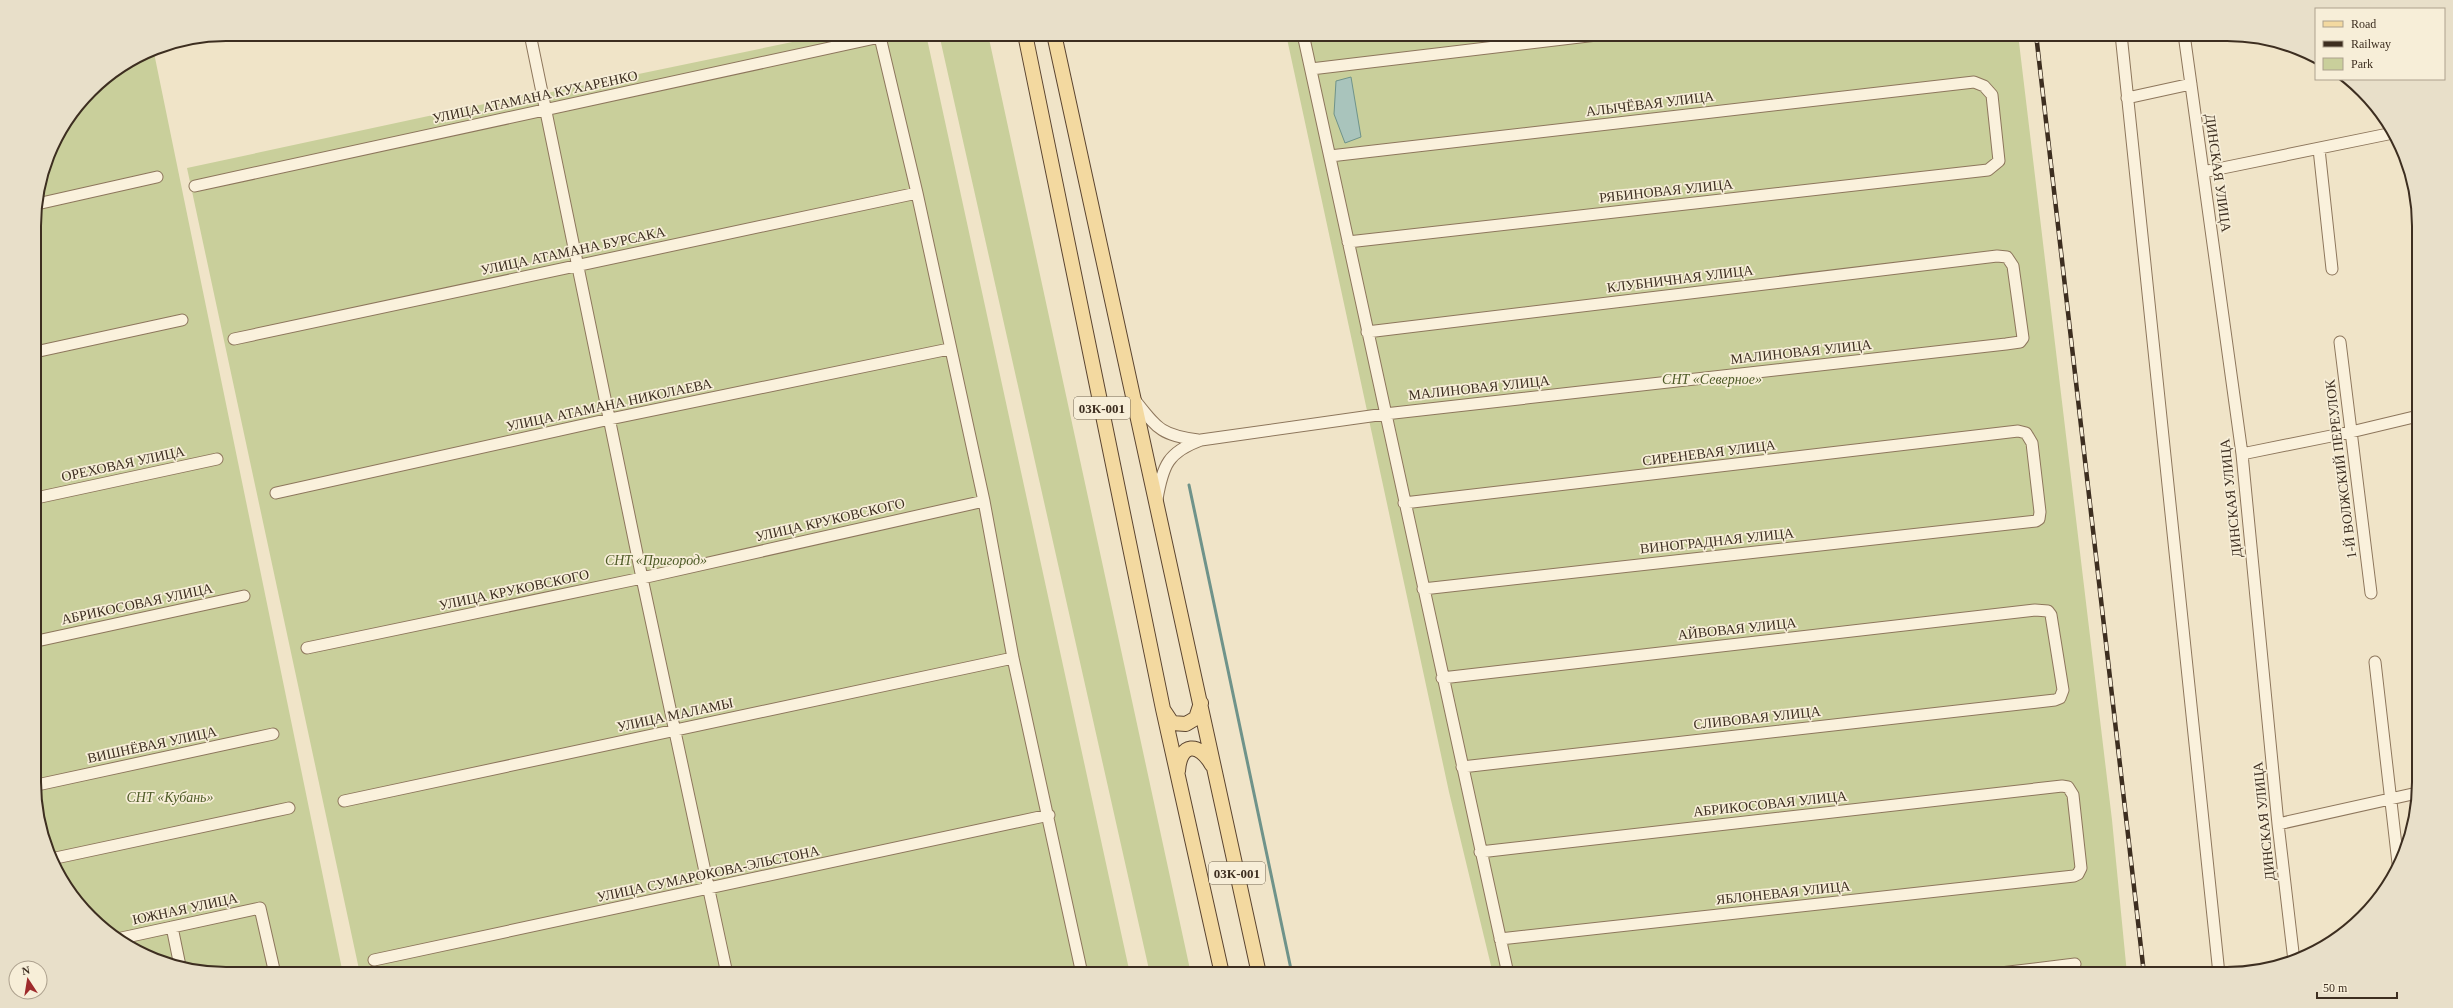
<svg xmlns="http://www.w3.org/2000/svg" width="2453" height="1008" font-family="'Times New Roman',serif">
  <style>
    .green { fill: #c9cf9b }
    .water { fill: #a9c4bc; stroke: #6f938a }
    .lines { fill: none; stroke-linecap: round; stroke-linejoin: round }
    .stream { stroke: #6f938a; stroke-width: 3 }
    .minor-casing { stroke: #8d765c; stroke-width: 13 }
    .major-casing { stroke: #5b4430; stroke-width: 16 }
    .minor { stroke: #faf1dc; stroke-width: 11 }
    .major { stroke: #f3d9a0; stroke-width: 14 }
    .rail-casing { stroke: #3d2e20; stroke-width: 4.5 }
    .rail { stroke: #f7eed8; stroke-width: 3; stroke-dasharray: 9; stroke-linecap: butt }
    .labels { text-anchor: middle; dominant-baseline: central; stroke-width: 3.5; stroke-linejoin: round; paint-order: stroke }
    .shield { fill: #f7eed8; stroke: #756857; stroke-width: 1 }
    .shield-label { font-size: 13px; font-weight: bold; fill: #3d2e20 }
    .street-label { font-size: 14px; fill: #3d2e20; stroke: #f7eed8 }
    .park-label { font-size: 14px; font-style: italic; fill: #4d5a26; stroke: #f7eed8 }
    .rim { fill: none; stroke: #3d2e20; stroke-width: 2 }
  </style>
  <rect width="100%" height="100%" fill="#f0e4c8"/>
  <path class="green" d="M831,34H926L1130,974H360L187,168L535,93L542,94Z
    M939,34H988L1191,974H1150Z
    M1286,34H2018L2112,820L2127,974H1493L1449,792Z
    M153,48L343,974H226L164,964L119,941L82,908L54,867L38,819L34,213L54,141L99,82Z"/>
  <path class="water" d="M1351,77L1361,137L1345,143L1334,114L1336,81Z"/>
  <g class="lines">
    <path class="stream" d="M1189,485L1292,974"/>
    <defs>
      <path id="minor" d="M530,34L642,578L727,974
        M1303,34L1508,974
        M2121,34L2219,974
        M2184,34L2242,454L2278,824L2294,961
        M1311,69L1605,34
        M2127,98L2191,84
        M2319,149L2332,269
        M1330,156L1974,82L1984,86L1992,95L1999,161L1988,170L1348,242
        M2203,172L2393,133
        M195,186L880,37L917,193L984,501L1013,658L1082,974
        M37,204L157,177
        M234,339L917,193
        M2340,342L2371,593
        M35,352L182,320
        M1134,399C1157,428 1160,435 1198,440
        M2242,454L2351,432L2418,416
        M276,493L610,419L949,349
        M36,498L217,459
        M1157,499C1163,465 1168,452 1201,440L1385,414L2006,344L2020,342L2023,338L2013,266L2007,257L1997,256L1367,332
        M1404,503L2018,431L2026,433L2032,443L2040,512L2039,519L2036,521L1423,589
        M37,641L244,596
        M307,648L642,578L984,501
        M2375,662L2398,863
        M1442,678L2035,610L2048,611L2051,615L2063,690L2060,698L2055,700L1462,767
        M37,785L273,734
        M344,801L1013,658
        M2278,824L2417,793
        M1480,852L2062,786L2068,787L2073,795L2081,868L2078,874L2074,876L1500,939
        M51,859L289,808
        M172,927L180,966
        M117,939L260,908L275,974
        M374,960L1049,815
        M1992,974L2075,964"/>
      <path id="major" d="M1025,34L1163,709L1222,974
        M1054,34L1259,974
        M1164,711L1172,723L1186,724L1196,718L1201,703
        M1178,771C1180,742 1199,742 1212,765"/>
    </defs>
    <use href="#minor" class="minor-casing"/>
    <use href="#major" class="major-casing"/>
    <use href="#minor" class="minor"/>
    <use href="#major" class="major"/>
    <defs>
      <path id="rail" d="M2036,34L2144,974"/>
    </defs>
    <use href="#rail" class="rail-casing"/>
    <use href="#rail" class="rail"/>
  </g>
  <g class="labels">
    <g class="shield">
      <rect x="1074" y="397" width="56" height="22" rx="3"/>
      <rect x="1209" y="862" width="56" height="22" rx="3"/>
    </g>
    <g class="shield-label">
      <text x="1102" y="408">03К-001</text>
      <text x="1237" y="873">03К-001</text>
    </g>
    <g class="street-label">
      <text transform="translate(535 97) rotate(-12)">УЛИЦА АТАМАНА КУХАРЕНКО</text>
      <text transform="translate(1650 104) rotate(-7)">АЛЫЧЁВАЯ УЛИЦА</text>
      <text transform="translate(2218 173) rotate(82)">ДИНСКАЯ УЛИЦА</text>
      <text transform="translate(1666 191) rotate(-6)">РЯБИНОВАЯ УЛИЦА</text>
      <text transform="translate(573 251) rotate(-12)">УЛИЦА АТАМАНА БУРСАКА</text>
      <text transform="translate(1680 279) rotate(-7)">КЛУБНИЧНАЯ УЛИЦА</text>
      <text transform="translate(1801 352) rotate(-6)">МАЛИНОВАЯ УЛИЦА</text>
      <text transform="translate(1479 388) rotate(-6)">МАЛИНОВАЯ УЛИЦА</text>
      <text transform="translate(609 405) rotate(-12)">УЛИЦА АТАМАНА НИКОЛАЕВА</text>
      <text transform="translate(1709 453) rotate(-7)">СИРЕНЕВАЯ УЛИЦА</text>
      <text transform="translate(123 464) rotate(-12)">ОРЕХОВАЯ УЛИЦА</text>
      <text transform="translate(2341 469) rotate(-97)">1-Й ВОЛЖСКИЙ ПЕРЕУЛОК</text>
      <text transform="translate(2231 498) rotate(-96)">ДИНСКАЯ УЛИЦА</text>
      <text transform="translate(830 520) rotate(-13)">УЛИЦА КРУКОВСКОГО</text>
      <text transform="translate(1717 541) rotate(-6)">ВИНОГРАДНАЯ УЛИЦА</text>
      <text transform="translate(514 590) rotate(-12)">УЛИЦА КРУКОВСКОГО</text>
      <text transform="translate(137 604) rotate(-12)">АБРИКОСОВАЯ УЛИЦА</text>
      <text transform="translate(1737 629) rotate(-6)">АЙВОВАЯ УЛИЦА</text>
      <text transform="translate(675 715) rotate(-12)">УЛИЦА МАЛАМЫ</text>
      <text transform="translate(1757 718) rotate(-6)">СЛИВОВАЯ УЛИЦА</text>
      <text transform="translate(152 745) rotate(-12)">ВИШНЁВАЯ УЛИЦА</text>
      <text transform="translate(1770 804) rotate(-6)">АБРИКОСОВАЯ УЛИЦА</text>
      <text transform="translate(2264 821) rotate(-96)">ДИНСКАЯ УЛИЦА</text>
      <text transform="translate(708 874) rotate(-12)">УЛИЦА СУМАРОКОВА-ЭЛЬСТОНА</text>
      <text transform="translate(1783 893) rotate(-6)">ЯБЛОНЕВАЯ УЛИЦА</text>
      <text transform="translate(185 909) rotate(-12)">ЮЖНАЯ УЛИЦА</text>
    </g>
    <g class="park-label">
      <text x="1712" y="379">СНТ «Северное»</text>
      <text x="656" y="560">СНТ «Пригород»</text>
      <text x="170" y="797">СНТ «Кубань»</text>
    </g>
  </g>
  <path d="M0 0H2453V1008H0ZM226 41H2227A185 185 0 0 1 2412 226V782A185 185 0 0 1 2227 967H226A185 185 0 0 1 41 782V226A185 185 0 0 1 226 41Z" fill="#e8dfc9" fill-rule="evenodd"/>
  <path class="rim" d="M226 41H2227A185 185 0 0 1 2412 226V782A185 185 0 0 1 2227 967H226A185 185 0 0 1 41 782V226A185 185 0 0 1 226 41Z"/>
  <rect x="2315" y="8" width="130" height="72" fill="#f7eed8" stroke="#ada18e"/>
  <rect x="2323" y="21" width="20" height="6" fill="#f3d9a0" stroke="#ada18e"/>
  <text x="2351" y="28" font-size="12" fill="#3d2e20">Road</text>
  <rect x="2323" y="41" width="20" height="6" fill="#3d2e20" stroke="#ada18e"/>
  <text x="2351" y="48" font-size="12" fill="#3d2e20">Railway</text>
  <rect x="2323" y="58" width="20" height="12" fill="#c9cf9b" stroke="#ada18e"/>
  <text x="2351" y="68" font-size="12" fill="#3d2e20">Park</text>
  <g transform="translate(28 980) rotate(348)"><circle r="19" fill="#f7eed8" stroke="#ada18e"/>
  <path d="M0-3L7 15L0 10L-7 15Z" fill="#9e2a2b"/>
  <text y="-6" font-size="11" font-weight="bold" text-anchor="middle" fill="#3d2e20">N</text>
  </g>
  <path d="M2317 992v6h80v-6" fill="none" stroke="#3d2e20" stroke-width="2"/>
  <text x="2323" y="992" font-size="12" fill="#3d2e20" stroke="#f7eed8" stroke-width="3" paint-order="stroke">50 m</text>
</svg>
